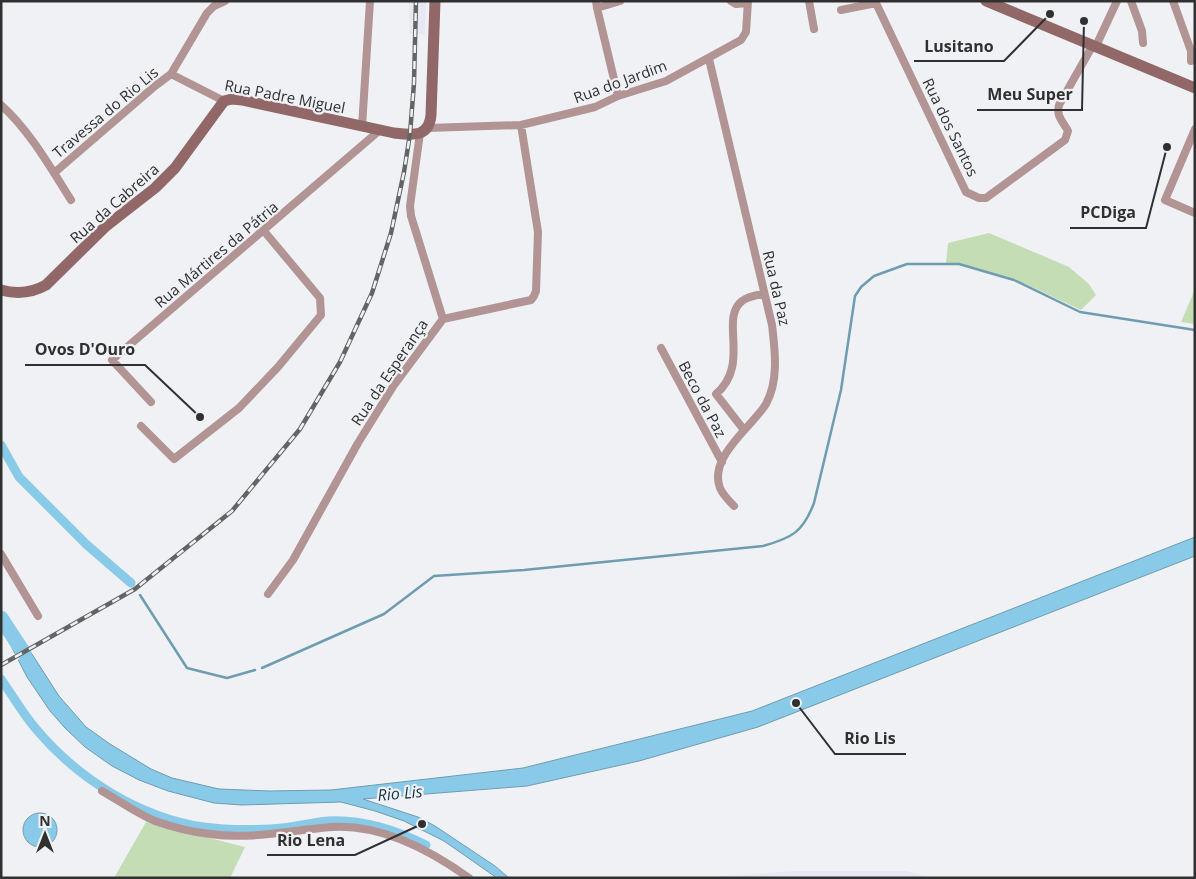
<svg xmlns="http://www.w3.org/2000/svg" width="1196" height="879" font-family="'Open Sans',sans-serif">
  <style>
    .built { fill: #e7e8f3 }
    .green { fill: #c5ddb5 }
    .water { fill: #89cae8; stroke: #6e9cb1 }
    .pier { fill: #f0f1f4 }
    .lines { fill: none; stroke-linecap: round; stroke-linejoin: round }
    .stream { stroke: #6e9cb1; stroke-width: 2.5 }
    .canal { stroke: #89cae8; stroke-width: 9 }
    .river { stroke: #89cae8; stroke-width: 15 }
    .street { stroke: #b19493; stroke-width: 8 }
    .secondary { stroke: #916767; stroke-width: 11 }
    .rail-casing { stroke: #646465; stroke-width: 4.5 }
    .rail { stroke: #f0f1f4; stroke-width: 2.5; stroke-dasharray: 8; stroke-linecap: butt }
    .labels { text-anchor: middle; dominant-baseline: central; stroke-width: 4.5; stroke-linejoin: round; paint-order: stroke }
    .street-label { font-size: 15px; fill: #303031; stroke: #f0f1f4 }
    .water-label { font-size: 16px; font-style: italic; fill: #153341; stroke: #f0f1f4 }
    .leader { fill: none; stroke: #303031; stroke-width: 2 }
    .callout-dot { fill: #303031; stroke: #f0f1f4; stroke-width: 2 }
    .callout-label { font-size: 16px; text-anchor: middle; font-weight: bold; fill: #303031; stroke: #f0f1f4; stroke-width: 4.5; stroke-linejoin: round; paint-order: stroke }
  </style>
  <rect width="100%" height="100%" fill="#f0f1f4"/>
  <path class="built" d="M409,1H426L425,34H409Z
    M793,871H906L933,878H700Z"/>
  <path class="green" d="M989,233L1069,267L1089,284L1096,295L1081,310L1015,279L959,263H946L948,243Z
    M1195,289V324L1181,322Z
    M146,822L245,847L230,878H114Z"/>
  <path class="water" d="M1195,537V556L758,727L639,761L527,786L363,799L418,817L435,826L495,866L509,878H497L444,841L404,821L375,811L341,802L242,805L214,803L168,791L139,780L112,766L85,747L65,728L50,711L27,677L9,642L10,639L16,636L21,637L59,696L86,727L110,744L151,769L172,778L219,789L269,791L331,790L523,768L752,711Z
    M23 830a17 17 0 1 1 34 0a17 17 0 1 1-34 0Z"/>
  <path class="pier" d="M29,645L33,652L16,661L13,655Z"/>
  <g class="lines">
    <path class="stream" d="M140,595L187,668L227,678L255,670
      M262,668L384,614L434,576L524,570L763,546C792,538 803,532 814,503L841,390L855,296L861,287L874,276L907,264H959L1014,280L1080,312L1195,330"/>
    <path class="canal" d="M1,445L19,477L87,545L131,583
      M1,679C13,696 23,714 36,729C78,779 139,817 203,827C225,830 249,830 271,829C290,828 309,823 328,821C363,819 395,830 426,845"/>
    <path class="river" d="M1,618L24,653"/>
    <path class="street" d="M596,1L597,8L620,1
      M731,1L736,4L747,3
      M809,1L814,29
      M875,1L966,192L979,198H986L1065,140L1068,131C1063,121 1056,117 1059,105L1093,45
      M1131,1L1142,31L1143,43
      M1173,1L1191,51V61
      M597,8L618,96
      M841,10L876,3
      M1096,46L1117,1
      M709,59L772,325C775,350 779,381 766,404C752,427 708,457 720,488C723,495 729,501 734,506
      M224,101L171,74L207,13L214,6L225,1
      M1,105C30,131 50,167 71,200
      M362,127L370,1
      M428,128L521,125L595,107L618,96L666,81L741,40L746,32L748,1
      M1195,129L1165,200L1195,213
      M420,133L410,206L411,216L443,319
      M54,173L155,86L171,74
      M661,348L722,462
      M151,402L112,360L380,130
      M141,426L174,459L239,408L278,367L321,315L320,298L264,231
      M744,430L716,394C751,364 719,319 742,301C748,296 757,295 764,294
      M1,554L38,616
      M268,594L293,560L358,443L394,385L443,319L531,300L534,296L536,291L538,232L521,125
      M102,791C118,800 138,814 155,821C172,827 191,832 210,834C250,840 292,830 332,827C381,824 430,850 469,878"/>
    <path class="secondary" d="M986,1L1195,88
      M1,290C16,294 32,293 46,285L105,227L155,188L175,168L224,101L232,99L242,100L394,133C412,135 429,138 431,115L435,1"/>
    <defs>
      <path id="rail" d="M1,665L135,589L232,511L300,429L340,362L372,293L391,233L404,172L410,134L414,83L416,1"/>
    </defs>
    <use href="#rail" class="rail-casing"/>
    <use href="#rail" class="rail"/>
  </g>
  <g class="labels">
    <g class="street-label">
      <text transform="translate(620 81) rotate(-20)">Rua do Jardim</text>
      <text transform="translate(285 96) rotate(11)">Rua Padre Miguel</text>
      <text transform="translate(105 112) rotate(-40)">Travessa do Rio Lis</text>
      <text transform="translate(951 127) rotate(64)">Rua dos Santos</text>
      <text transform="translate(114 203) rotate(-41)">Rua da Cabreira</text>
      <text transform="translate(216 254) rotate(-40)">Rua Mártires da Pátria</text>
      <text transform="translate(777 288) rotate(77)">Rua da Paz</text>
      <text transform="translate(389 372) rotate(-56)">Rua da Esperança</text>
      <text transform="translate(703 399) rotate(62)">Beco da Paz</text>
    </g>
    <g class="water-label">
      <text transform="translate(400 793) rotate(-5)">Rio Lis</text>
    </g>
  </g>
  <path class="leader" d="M1050 14L1004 61H914M1084 21L1082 110H977M1167 147L1146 228H1070M200 417L145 365H25M796 703L835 754H906M422 824L355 855H267"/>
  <g class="callout-dot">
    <circle cx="1050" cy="14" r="5"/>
    <circle cx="1084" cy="21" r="5"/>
    <circle cx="1167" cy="147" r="5"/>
    <circle cx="200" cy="417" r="5"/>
    <circle cx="796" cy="703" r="5"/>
    <circle cx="422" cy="824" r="5"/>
  </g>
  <g class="callout-label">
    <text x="959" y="52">Lusitano</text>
    <text x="1030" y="100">Meu Super</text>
    <text x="1108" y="218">PCDiga</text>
    <text x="85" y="355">Ovos D'Ouro</text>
    <text x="870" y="744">Rio Lis</text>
    <text x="311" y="846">Rio Lena</text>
  </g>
  <rect width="1196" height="879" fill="none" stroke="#303031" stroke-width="5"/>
  <g transform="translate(45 834)" stroke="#f0f1f4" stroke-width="4" paint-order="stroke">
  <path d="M0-4L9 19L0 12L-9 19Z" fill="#303031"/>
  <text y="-8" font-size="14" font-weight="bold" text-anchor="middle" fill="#303031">N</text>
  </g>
</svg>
